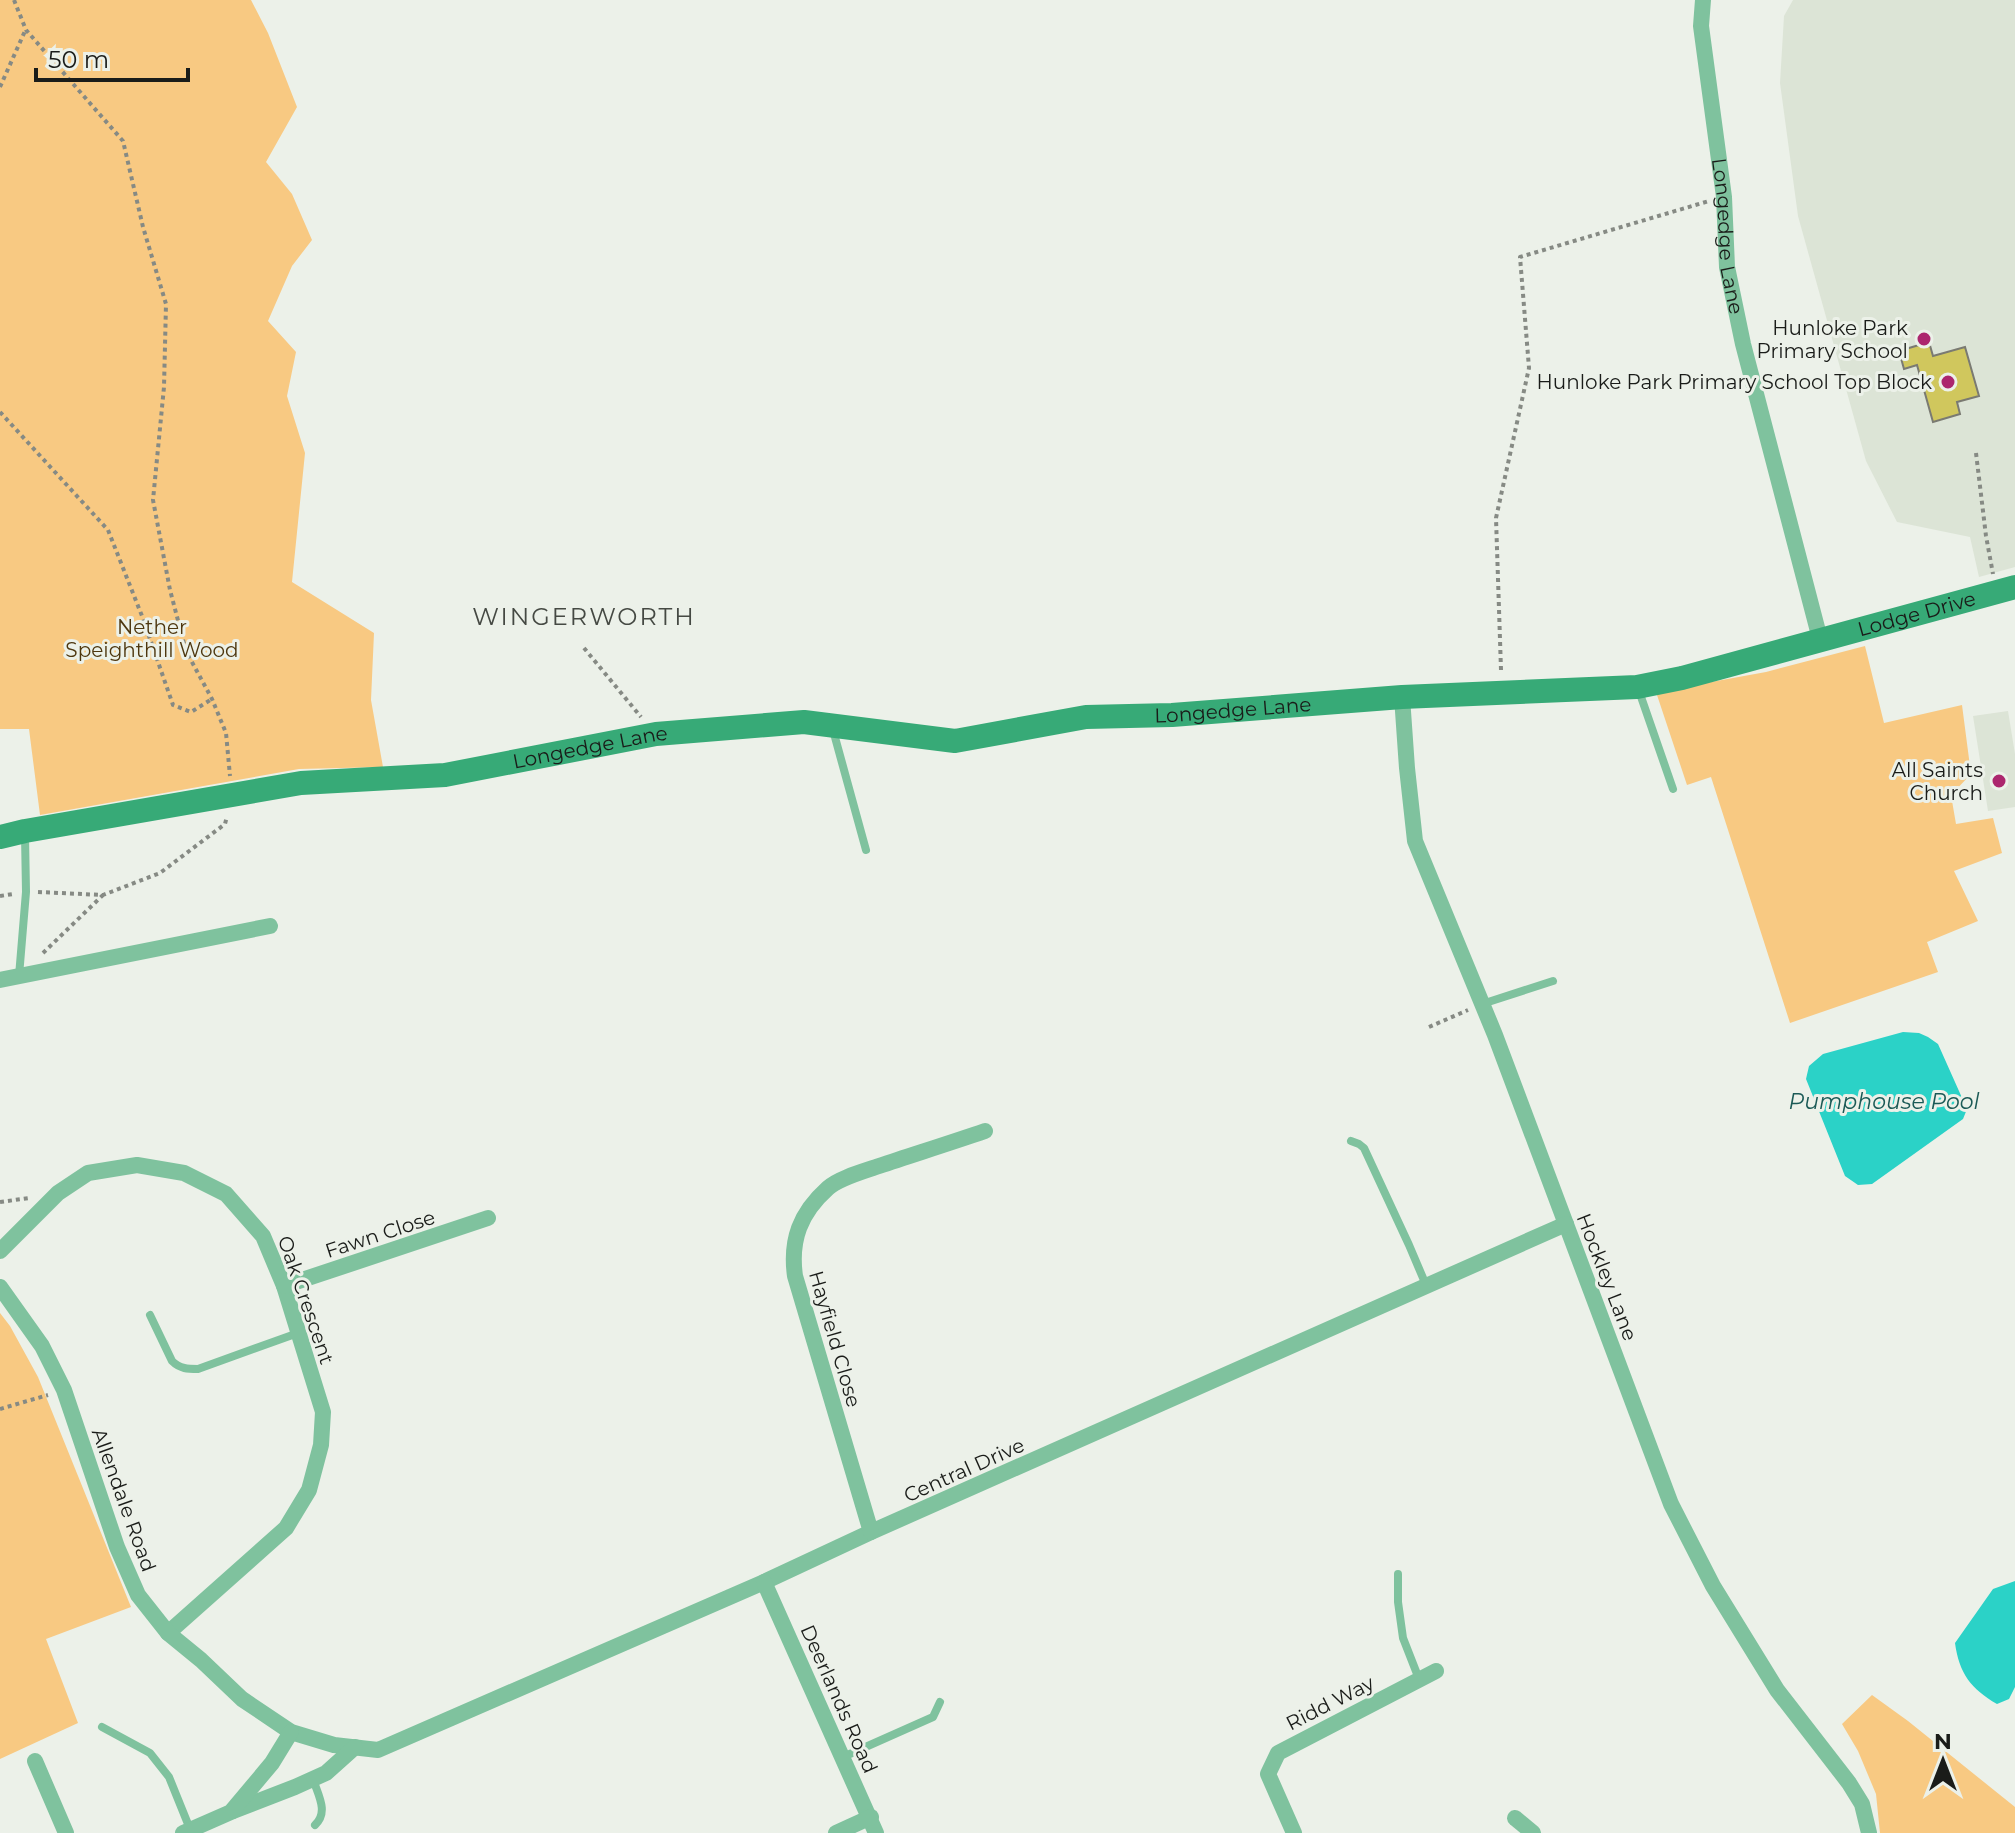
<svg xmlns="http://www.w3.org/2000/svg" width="2015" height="1833" font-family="Montserrat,sans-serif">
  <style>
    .built { fill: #dce4d6 }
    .green { fill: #f8c982 }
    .water { fill: #2bd2c7 }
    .building { fill: #d0c75d; stroke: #7a7a72; stroke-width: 2 }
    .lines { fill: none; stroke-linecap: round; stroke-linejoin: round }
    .path { stroke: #868a84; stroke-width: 4; stroke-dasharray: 4 4; stroke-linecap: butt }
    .lane { stroke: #7fc29e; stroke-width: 8 }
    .street { stroke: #7fc29e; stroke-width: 16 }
    .secondary { stroke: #37aa77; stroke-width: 24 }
    .poi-dot { fill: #ac266e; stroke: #ecf1e9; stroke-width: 3 }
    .labels { text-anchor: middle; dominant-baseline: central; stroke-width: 6; stroke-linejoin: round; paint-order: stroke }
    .street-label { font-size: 20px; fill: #1a1c19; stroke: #ecf1e9 }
    .poi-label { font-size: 20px; fill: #1a1c19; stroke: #ecf1e9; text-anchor: end }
    .park-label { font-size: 20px; fill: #4e370f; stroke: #ecf1e9 }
    .water-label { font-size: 22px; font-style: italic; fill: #1b5a56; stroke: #ecf1e9 }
    .quarter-label { font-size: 24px; letter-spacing: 2px; fill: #454943; stroke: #ecf1e9 }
  </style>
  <rect width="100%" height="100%" fill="#ecf1e9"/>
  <path class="built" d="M1793,0H2015V567L1979,577L1970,537L1897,522L1866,461L1798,216L1780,83L1784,16Z
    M2008,711L2015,754V807L1988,811L1973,716Z"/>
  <path class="green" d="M0,0H251L268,33L297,107L266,162L292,194L312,240L292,266L268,321L296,352L287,396L305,453L292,582L374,633L371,700L383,767L299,769L40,815L29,729H0Z
    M1865,646L1884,723L1962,705L1971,774L1951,795L1956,824L1993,818L2002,853L1954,871L1978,921L1927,942L1938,972L1790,1023L1711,777L1687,785L1656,692L1766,672Z
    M0,1313L10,1326L38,1377L131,1607L46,1639L78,1723L0,1759Z
    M1872,1695L1908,1721L2015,1807V1833H1880L1876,1794L1858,1751L1842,1724Z"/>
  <path class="water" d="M1903,1032L1919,1033L1928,1037L1938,1044L1967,1109L1963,1119L1872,1184L1858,1185L1845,1176L1806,1079L1809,1066L1823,1054Z
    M2015,1581V1687L2009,1699L1997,1704C1971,1689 1959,1673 1955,1643L1993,1589Z"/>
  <path class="building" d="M1929,342L1933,356L1965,347L1979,396L1957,402L1960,414L1933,422L1917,365L1904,369L1899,351Z"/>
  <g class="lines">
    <path class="path" d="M14,0L26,30L123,141L143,227L166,304L164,387L153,500L170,590L186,651L212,699L226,733L230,776
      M0,87L25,31
      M0,412L108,530L142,616L173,705L191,712L212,699
      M1976,453L1986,536L1993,574
      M584,648L641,717
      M1501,670L1496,518L1529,368L1520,257L1709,201
      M38,892L103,895L160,873L225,824L227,816
      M0,896L13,894
      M43,953L103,895
      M1429,1027L1468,1010
      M0,1202L29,1198
      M0,1409L48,1395"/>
    <path class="lane" d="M1639,691L1673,789
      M833,730L866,850
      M19,976L26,892L25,835
      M1482,1004L1553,981
      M1351,1141L1359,1144L1364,1148L1409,1245L1426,1285
      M150,1315L172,1361C180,1369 188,1369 198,1369L298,1333
      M1398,1574V1602L1403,1638L1419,1679
      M102,1727L150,1753L169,1777L190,1829
      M843,1757L933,1717L940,1702
      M313,1779C318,1795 329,1812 315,1825"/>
    <g class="street">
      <path id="s1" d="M1703,0L1701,26L1724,197L1727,267L1743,344L1820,639"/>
      <path d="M1402,697L1407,768L1415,841L1495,1035L1671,1504L1713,1586L1777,1690L1849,1783L1862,1804L1869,1833"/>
      <path d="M0,980L270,926"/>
      <path d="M0,1251L58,1193L88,1173L137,1165L184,1173L226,1194L263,1236L284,1286L323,1412L321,1445L309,1490L286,1528L168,1633"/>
      <path d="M284,1286L488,1218"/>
      <path d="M0,1287L42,1346L64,1390L117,1547L138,1595L168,1633L201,1660L242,1699L291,1732L334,1745L378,1750L764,1582L871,1532L1566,1224"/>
      <path d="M871,1532L795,1276C790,1240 800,1213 828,1188C839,1178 865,1171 879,1166C915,1154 950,1143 985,1131"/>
      <path d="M764,1582L876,1833"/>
      <path d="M35,1761L66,1833"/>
      <path d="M233,1811L295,1787L326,1773L355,1747"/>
      <path d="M1515,1818L1533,1833"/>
      <path d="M183,1833L231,1812L272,1763L291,1732"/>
      <path d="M836,1833L871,1817"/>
      <path d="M1294,1833L1268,1774L1278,1753L1436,1671"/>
    </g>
    <path class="secondary" id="s2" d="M0,837L25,831L301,783L445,775L656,734L804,722L955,741L1086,717L1172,715L1402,697L1637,687L1682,678L2015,587"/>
  </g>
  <g class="poi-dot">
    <circle cx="1924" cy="339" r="8"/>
    <circle cx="1948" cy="382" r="8"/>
    <circle cx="1999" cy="781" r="8"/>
  </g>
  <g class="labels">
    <g class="street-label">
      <text stroke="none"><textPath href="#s1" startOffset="238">Longedge Lane</textPath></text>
      <text stroke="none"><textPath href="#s2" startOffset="1940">Lodge Drive</textPath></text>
      <text stroke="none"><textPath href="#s2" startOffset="1246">Longedge Lane</textPath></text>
      <text stroke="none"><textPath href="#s2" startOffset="598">Longedge Lane</textPath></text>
      <text transform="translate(380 1234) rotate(-18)">Fawn Close</text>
      <text transform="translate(1607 1277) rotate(69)">Hockley Lane</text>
      <text transform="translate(306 1300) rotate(71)">Oak Crescent</text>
      <text transform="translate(835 1339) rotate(74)">Hayfield Close</text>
      <text transform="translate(964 1470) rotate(-24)">Central Drive</text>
      <text transform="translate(124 1500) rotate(70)">Allendale Road</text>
      <text transform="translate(839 1699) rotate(66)">Deerlands Road</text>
      <text transform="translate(1330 1703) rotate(-27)">Ridd Way</text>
    </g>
    <g class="poi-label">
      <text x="1908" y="328">Hunloke Park<tspan x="1908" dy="23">Primary School</tspan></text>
      <text x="1932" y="382">Hunloke Park Primary School Top Block</text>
      <text x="1983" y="770">All Saints<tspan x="1983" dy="23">Church</tspan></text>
    </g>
    <g class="park-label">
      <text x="152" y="627">Nether<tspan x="152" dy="23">Speighthill Wood</tspan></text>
    </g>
    <g class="water-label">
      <text x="1884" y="1101">Pumphouse Pool</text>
    </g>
    <g class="quarter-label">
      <text x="584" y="616">WINGERWORTH</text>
    </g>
  </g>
  <g transform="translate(1943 1761)" stroke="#ecf1e9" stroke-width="6" paint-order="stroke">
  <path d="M0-6L14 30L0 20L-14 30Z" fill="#1a1c19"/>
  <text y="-12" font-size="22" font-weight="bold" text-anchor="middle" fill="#1a1c19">N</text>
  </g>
  <path d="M36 68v12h152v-12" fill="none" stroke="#1a1c19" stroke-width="4"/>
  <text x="48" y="68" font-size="24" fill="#1a1c19" stroke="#ecf1e9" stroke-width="6" paint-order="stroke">50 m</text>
</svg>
